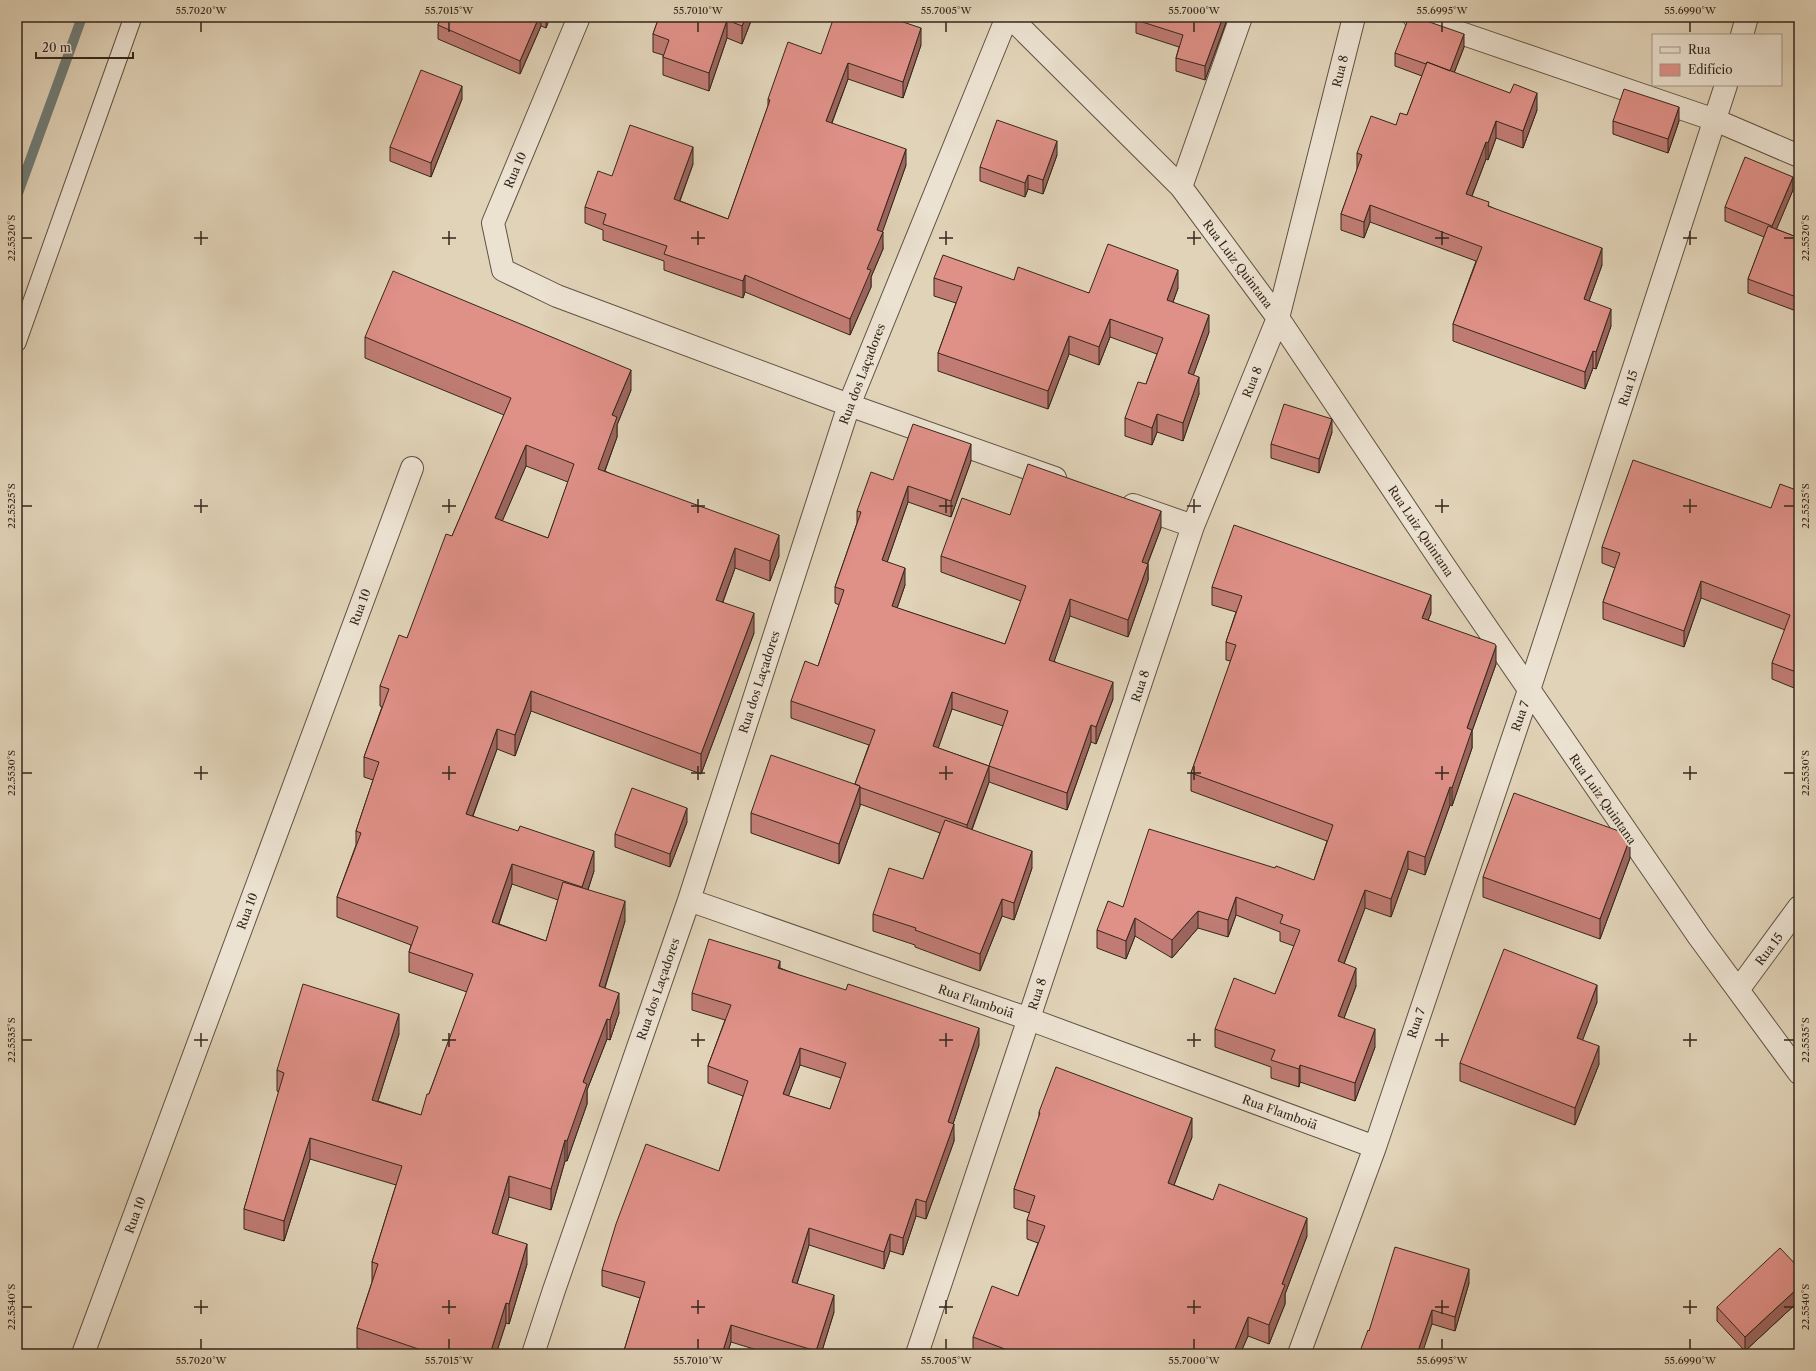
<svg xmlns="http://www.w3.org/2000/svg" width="1816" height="1371" font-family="'Libre Caslon Text',serif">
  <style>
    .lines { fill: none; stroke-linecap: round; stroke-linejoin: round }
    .stream { stroke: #707d79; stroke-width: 10 }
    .lane-casing { stroke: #605243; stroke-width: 19 }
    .street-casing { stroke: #605243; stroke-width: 24 }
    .lane { stroke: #ece2d1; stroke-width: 17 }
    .street { stroke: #ece2d1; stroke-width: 22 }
    .wall { fill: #c07c74; stroke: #35271c; fill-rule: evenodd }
    .shaded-wall { fill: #9c655e; stroke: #35271c }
    .building { fill: #df9087; stroke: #35271c; fill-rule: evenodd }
    .ticks { fill: none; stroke: #35271c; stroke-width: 1.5 }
    .labels { text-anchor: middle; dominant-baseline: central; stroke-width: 4; stroke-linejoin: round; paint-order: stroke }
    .street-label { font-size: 12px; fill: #35271c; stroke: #ece2d1 }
    .neatline { fill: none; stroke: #35271c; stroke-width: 1.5 }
    .ticks-label { font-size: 10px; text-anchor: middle; fill: #35271c }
  </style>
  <rect width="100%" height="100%" fill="#e1d3b8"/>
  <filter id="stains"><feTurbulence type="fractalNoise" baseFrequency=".005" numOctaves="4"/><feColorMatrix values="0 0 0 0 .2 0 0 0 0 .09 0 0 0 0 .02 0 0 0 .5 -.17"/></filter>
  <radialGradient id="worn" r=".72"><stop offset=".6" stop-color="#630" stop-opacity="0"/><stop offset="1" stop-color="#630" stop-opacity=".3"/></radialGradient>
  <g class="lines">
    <path class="stream" d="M17,196L82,17"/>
    <defs>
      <path id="lane" d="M17,343L133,17"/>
      <path id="street" d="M579,17L493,223L503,270L557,296L849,405L1055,478
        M1010,17L1181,187L1278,318L1445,567L1699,937L1799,1073
        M1414,17L1715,120L1799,156
        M1742,35L1747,17
        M1181,187L1241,17
        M1133,505L1193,526
        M689,900L1029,1019L1375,1147
        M1738,990L1799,907
        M83,1354L412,468
        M533,1354L554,1290L689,900L849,405L1007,17
        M917,1354L1193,526L1278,318L1354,17
        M1299,1354L1375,1147L1529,690L1726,85"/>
    </defs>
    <use href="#lane" class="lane-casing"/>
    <use href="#street" class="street-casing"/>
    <use href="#lane" class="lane"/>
    <use href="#street" class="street"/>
  </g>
  <path class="wall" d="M441,17H550L546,28L541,26L520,74L438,39V25Z
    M659,17H751V21L742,44L727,38L709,91L663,75V55L653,52V34Z
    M1228,17L1205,80L1176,71V58L1179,47L1136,33V20Z
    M921,45L903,98L848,79L832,123L906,165L882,232L883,249L871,277V287L850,335L745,292L743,298L664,270V261L603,240V230L585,223V207L693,164L680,201L728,219L768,106V99L821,54Z
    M1464,47L1454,73L1537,110L1523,148L1496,138L1488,160L1486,159L1472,196L1489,206L1602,265L1589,301L1611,326L1596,369L1593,368L1585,389L1453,341V324L1476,261L1370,222L1364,238L1341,230V214L1357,170V153L1396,125L1407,115L1422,76L1395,66V53Z
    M462,99L431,177L390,161V147Z
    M1613,121H1679L1668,153L1613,134Z
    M1057,155L1043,194L1028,189L1025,197L980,181V167Z
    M1793,190L1776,229L1799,238V312L1748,293V279L1764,237L1725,221V207Z
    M934,278L1014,280L1089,293L1178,288L1173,302L1209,332L1193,375L1199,394L1183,441L1157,432L1152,445L1125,436V418L1146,384L1157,354L1110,337L1099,365L1069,354L1048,409L938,371V353L956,303L934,296Z
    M365,337L631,390L617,425V437L605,471L779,556L770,581L735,568L723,602L754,633L701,774L531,711L515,756L497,749L473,816L594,871L588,890L625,921L605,988L619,1013L610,1040L607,1039L587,1090V1104L567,1161H565L551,1210L509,1197L497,1234L527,1264L509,1324L506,1323L496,1354H375L357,1348V1328L372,1282V1262L396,1185L310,1159L284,1241L244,1229V1209L279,1092L277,1091V1070L399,1034L378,1101L421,1115L467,992L409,972V952L411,945L337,917V897L356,845V831L373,780L364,777V757L382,707L380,706V686L407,638L452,536L504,415L365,358ZM526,466L568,482L548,538L502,521ZM512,884L558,900L546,941L499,924Z
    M1332,432L1319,473L1271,458V444Z
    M971,461L951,517L908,502L887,562L905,585L897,608L1005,644L1021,601L941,572V556L1010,515L1161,528L1148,563V580L1128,637L1070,616L1054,661L1113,699L1096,744L1091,742L1067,810L989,782L972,830L1032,868L1014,920L1002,916L980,971L915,947V945L873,931V914L923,879L940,833L860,804V806L839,864L751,833V813L855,784L869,745L791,718V701L818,666L839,605L835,603V587L857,523V511L893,480ZM952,709L1003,726L989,766L938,748Z
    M1799,491V690L1772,679V663L1785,630L1701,598L1684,647L1603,619V602L1615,568L1602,563V547L1771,508Z
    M1212,587L1431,613L1428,620L1496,664L1472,731V748L1452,806L1450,805L1425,875L1408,869L1391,917L1365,908L1344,964L1356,986L1344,1018L1375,1047L1355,1101L1300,1082L1299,1087L1271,1078V1067L1215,1047V1029L1275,994L1294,946L1280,941V932L1236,915L1228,937L1198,928L1172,958L1135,936L1126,959L1097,948V930L1123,907L1314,880L1327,841L1191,791V773L1231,661L1226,660V642L1236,612L1212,605Z
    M687,822L670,867L615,847V834Z
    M1630,858L1600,939L1483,897V877Z
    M780,968L979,1045L953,1124L954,1141L926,1219L916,1216L903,1255L890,1251L884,1269L809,1245L797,1284L834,1312L821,1354H770L731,1342L727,1354H623L640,1298L602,1286V1270L719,1171L743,1096L708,1083V1066L725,1020L692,1010V993ZM800,1065L841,1078L830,1109L788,1096Z
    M1597,1002L1582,1040L1599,1064L1575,1125L1460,1081V1063Z
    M1039,1112L1192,1137L1174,1185L1307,1236L1285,1294V1304L1269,1344L1248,1336L1240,1354H973V1337L1018,1296L1038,1243L1027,1239V1220L1030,1213L1014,1208V1189L1039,1117Z
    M1799,1268V1301L1745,1351L1717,1321V1307Z
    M1469,1283L1455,1331L1432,1324L1369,1331Z"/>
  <path class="shaded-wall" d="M539,17H541V26L520,74V61Z
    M546,17H550L546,28Z
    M746,17H751V21L742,44V26Z
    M1223,17H1228L1205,80V66Z
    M727,20V38L709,91V73Z
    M921,28V45L903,98V82Z
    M1464,34V47L1449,86V72Z
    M848,63V79L826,138V121Z
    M462,86V99L431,177V163Z
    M1537,93V110L1523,148V131Z
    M1679,107V121L1668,153V139Z
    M1496,121V138L1488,160V143Z
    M1057,141V155L1043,194V180Z
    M1486,142V159L1466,211V194Z
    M693,147V164L674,216V199Z
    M906,149V165L880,239L883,232V249L871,277V287L850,335V319L867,269L877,230Z
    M1028,175V189L1025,197V183Z
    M1793,177V190L1772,240V226Z
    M1370,205V222L1364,238V222Z
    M1602,248V265L1584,315V299Z
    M1178,270V288L1167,318V300Z
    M745,275V292L743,298V281Z
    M1611,309V326L1596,369V352Z
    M1209,315V332L1188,390V373Z
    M1110,319V337L1099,365V347Z
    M1069,336V354L1048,409V391Z
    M1593,351V368L1585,389V372Z
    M631,370V390L617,425V437L598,489V469L612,415Z
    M1199,377V394L1183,441V423Z
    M1157,414V432L1152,445V428Z
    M1332,419V432L1319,473V459Z
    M971,444V461L951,517V501Z
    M526,445V466L495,538V518Z
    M908,486V502L882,577V560Z
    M1161,511V528L1142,578V562Z
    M779,535V556L770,581V561Z
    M735,548V568L716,620V600Z
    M1148,564V580L1128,637V620Z
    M905,568V585L892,623V606Z
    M1701,581V598L1684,647V631Z
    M1431,595V613L1422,636V618Z
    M1070,599V616L1049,676V660Z
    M754,613V633L701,774V754Z
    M1496,646V664L1472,731V748L1452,806V788L1467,728Z
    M1113,682V699L1096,744V727Z
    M531,691V711L515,756V735Z
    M952,692V709L933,763V746Z
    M1091,725V742L1067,810V793Z
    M497,729V749L466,834V814Z
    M989,766V782L967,842V825Z
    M860,786V806L839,864V844Z
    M1450,787V805L1425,875V857Z
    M687,808V822L670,867V854Z
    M1630,838V858L1600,939V919Z
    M594,851V871L582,907V887Z
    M1032,851V868L1014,920V903Z
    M1408,851V869L1391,917V899Z
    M512,864V884L492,943V922Z
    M1365,890V908L1338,979V961Z
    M1236,897V915L1228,937V920Z
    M1002,899V916L980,971V954Z
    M625,901V921L599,1006V986Z
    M1198,911V928L1172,958V940Z
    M1135,918V936L1126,959V941Z
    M780,961V978L778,968Z
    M1356,968V986L1338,1034V1016Z
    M1597,985V1002L1577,1055V1038Z
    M619,993V1013L610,1040V1020Z
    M399,1014V1034L372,1120V1100Z
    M607,1019V1039L587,1090V1104L567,1161V1141L583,1082Z
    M979,1028V1045L948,1139V1122Z
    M1375,1029V1047L1355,1101V1083Z
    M1599,1046V1064L1575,1125V1108Z
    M800,1048V1065L783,1111V1094Z
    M1300,1065V1082L1299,1087V1069Z
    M1192,1118V1137L1168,1201V1183Z
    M954,1124V1141L926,1219V1202Z
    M310,1138V1159L284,1241V1221Z
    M565,1140V1161L551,1210V1189Z
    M509,1176V1197L492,1253V1233Z
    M916,1199V1216L903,1255V1238Z
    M1307,1218V1236L1285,1294V1304L1269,1344V1325L1282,1284Z
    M809,1228V1245L792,1299V1282Z
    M890,1234V1251L884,1269V1252Z
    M527,1244V1264L509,1324V1304Z
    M1469,1269V1283L1455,1331V1317Z
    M1799,1287V1301L1745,1351V1337Z
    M834,1295V1312L821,1354H816V1351Z
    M506,1303V1323L496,1354H490Z
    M1432,1310V1324L1422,1354H1417Z
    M1248,1317V1336L1240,1354H1233Z
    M731,1325V1342L727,1354H722Z"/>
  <path class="building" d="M441,17H539L520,61L438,25Z
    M659,17H746L742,26L727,20L709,73L663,57L669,40L653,34Z
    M834,17H888L921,28L903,82L848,63L826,121L906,149L877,230L883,232L867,269L871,270L850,319L745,275L743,281L664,254L667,246L603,224L606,214L585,207L598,171L612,176L630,125L693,147L674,199L728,219L770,100L768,99L788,42L821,54Z
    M1137,17H1223L1205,66L1176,58L1183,35L1136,20Z
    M1409,17H1415L1464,34L1450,71L1427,62L1426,64L1395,53Z
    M1427,62L1510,93L1514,84L1537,93L1523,131L1496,121L1488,143L1486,142L1466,194L1489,202L1488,206L1602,248L1584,299L1611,309L1596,352L1593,351L1585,372L1453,324L1482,247L1370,205L1364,222L1341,214L1362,155L1357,153L1371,116L1396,125L1400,113L1407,115Z
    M421,70L462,86L431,163L390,147Z
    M1624,89L1679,107L1668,139L1613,121Z
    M997,120L1057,141L1043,180L1028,175L1025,183L980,167Z
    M1745,157L1793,177L1772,226L1725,207Z
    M1768,226L1799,238V298L1748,279Z
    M1108,244L1178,270L1167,300L1209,315L1188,373L1199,377L1183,423L1157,414L1152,428L1125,418L1138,382L1146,384L1163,338L1110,319L1099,347L1069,336L1048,391L938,353L962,287L934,278L943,255L1014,280L1018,267L1089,293Z
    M393,271L631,370L612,415L617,417L598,469L779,535L770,561L735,548L716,600L754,613L701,754L531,691L515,735L497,729L466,814L518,831L520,826L594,851L582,887L512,864L492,922L546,941L563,882L625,901L599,986L619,993L610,1020L607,1019L583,1082L587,1084L567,1141L565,1140L551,1189L509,1176L492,1233L527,1244L509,1304L506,1303L490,1354H427V1352L357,1328L378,1264L372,1262L402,1166L310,1138L284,1221L244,1209L284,1073L277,1070L303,984L399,1014L372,1100L421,1115L427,1094H429L473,974L409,952L418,927L337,897L361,833L356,831L379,762L364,757L389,689L380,686L399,635L407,638L446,534L452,536L511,398L365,337ZM526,445L574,464L548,538L495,518Z
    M1284,404L1332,419L1319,459L1271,444Z
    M913,424L971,444L951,501L908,486L882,560L905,568L892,606L1005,644L1026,586L941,556L962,498L1010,515L1028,464L1161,511L1142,562L1148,564L1128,620L1070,599L1049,660L1113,682L1096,727L1091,725L1067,793L989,766L967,825L859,787L860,786L855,784L875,730L791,701L805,661L818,666L844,590L835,587L861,512L857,511L871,472L893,480ZM952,692L1008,711L989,766L933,746Z
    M1633,460L1771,508L1780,484L1799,491V673L1772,663L1790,615L1701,581L1684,631L1603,602L1620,553L1602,547Z
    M1234,525L1431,595L1422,618L1495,644L1496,646L1467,728L1472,730L1452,788L1450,787L1425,857L1408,851L1391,899L1365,890L1338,961L1356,968L1338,1016L1375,1029L1355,1083L1300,1065L1299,1069L1271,1060L1275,1050L1215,1029L1234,978L1275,994L1300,930L1280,923L1283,915L1236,897L1228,920L1198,911L1172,940L1135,918L1126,941L1097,930L1108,901L1123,907L1149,829L1275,868L1276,866L1314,880L1333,825L1191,773L1236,645L1226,642L1242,596L1212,587Z
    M771,755L860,786L839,844L751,813Z
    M632,788L687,808L670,854L615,834Z
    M1514,793L1627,834L1630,838L1600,919L1483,877Z
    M945,820L1032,851L1014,903L1002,899L980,954L915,930L916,928L873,914L889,868L923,879Z
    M709,939L780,961L778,968L846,990L848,984L979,1028L948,1122L954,1124L926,1202L916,1199L903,1238L890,1234L884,1252L809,1228L792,1282L834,1295L816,1351L731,1325L722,1354H623L645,1282L602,1270L616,1224L646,1144L719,1171L748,1081L708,1066L731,1005L692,993ZM800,1048L846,1063L830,1109L783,1094Z
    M1504,949L1597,985L1577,1038L1599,1046L1575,1108L1460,1063Z
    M1056,1067L1192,1118L1168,1183L1213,1200L1219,1184L1307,1218L1282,1284L1285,1285L1269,1325L1248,1317L1233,1354H1018L973,1337L992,1286L1018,1296L1045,1226L1027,1220L1035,1196L1014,1189L1040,1113L1039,1112Z
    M1395,1247L1469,1269L1455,1317L1432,1310L1417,1354H1359L1368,1330L1369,1331Z
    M1780,1248L1799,1268V1287L1745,1337L1717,1307Z"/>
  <path class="ticks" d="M201,22V32M449,22V32M698,22V32M946,22V32M1194,22V32M1442,22V32M1690,22V32M201,231V245M449,231V245M698,231V245M946,231V245M1194,231V245M1442,231V245M1690,231V245M22,238H32M194,238H208M442,238H456M691,238H705M939,238H953M1187,238H1201M1435,238H1449M1683,238H1697M1784,238H1794M201,499V513M449,499V513M698,499V513M946,499V513M1194,499V513M1442,499V513M1690,499V513M22,506H32M194,506H208M442,506H456M691,506H705M939,506H953M1187,506H1201M1435,506H1449M1683,506H1697M1784,506H1794M201,766V780M449,766V780M698,766V780M946,766V780M1194,766V780M1442,766V780M1690,766V780M22,773H32M194,773H208M442,773H456M691,773H705M939,773H953M1187,773H1201M1435,773H1449M1683,773H1697M1784,773H1794M201,1033V1047M449,1033V1047M698,1033V1047M946,1033V1047M1194,1033V1047M1442,1033V1047M1690,1033V1047M22,1040H32M194,1040H208M442,1040H456M691,1040H705M939,1040H953M1187,1040H1201M1435,1040H1449M1683,1040H1697M1784,1040H1794M201,1300V1314M449,1300V1314M698,1300V1314M946,1300V1314M1194,1300V1314M1442,1300V1314M1690,1300V1314M22,1307H32M194,1307H208M442,1307H456M691,1307H705M939,1307H953M1187,1307H1201M1435,1307H1449M1683,1307H1697M1784,1307H1794M201,1339V1349M449,1339V1349M698,1339V1349M946,1339V1349M1194,1339V1349M1442,1339V1349M1690,1339V1349"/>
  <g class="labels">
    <g class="street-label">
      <text transform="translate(1340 71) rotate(-76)">Rua 8</text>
      <text transform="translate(515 170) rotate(-67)">Rua 10</text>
      <text transform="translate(1238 264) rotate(53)">Rua Luiz Quintana</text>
      <text transform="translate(862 374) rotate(-69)">Rua dos Laçadores</text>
      <text transform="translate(1252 382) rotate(-68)">Rua 8</text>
      <text transform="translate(1628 388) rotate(-72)">Rua 15</text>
      <text transform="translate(1421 531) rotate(56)">Rua Luiz Quintana</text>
      <text transform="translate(360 607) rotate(-70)">Rua 10</text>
      <text transform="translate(759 682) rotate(-72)">Rua dos Laçadores</text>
      <text transform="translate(1140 686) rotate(-72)">Rua 8</text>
      <text transform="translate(1520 716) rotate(-71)">Rua 7</text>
      <text transform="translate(1603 799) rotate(55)">Rua Luiz Quintana</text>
      <text transform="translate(247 911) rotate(-70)">Rua 10</text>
      <text transform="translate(1769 949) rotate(-53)">Rua 15</text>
      <text transform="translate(658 989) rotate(-71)">Rua dos Laçadores</text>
      <text transform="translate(1037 994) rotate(-72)">Rua 8</text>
      <text transform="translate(976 1001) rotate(19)">Rua Flamboiã</text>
      <text transform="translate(1416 1023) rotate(-71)">Rua 7</text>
      <text transform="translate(1280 1112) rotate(20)">Rua Flamboiã</text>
      <text transform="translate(135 1215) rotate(-70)">Rua 10</text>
    </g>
  </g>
  <rect width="1816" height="1371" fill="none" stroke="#e1d3b8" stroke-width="44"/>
  <rect x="1652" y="34" width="130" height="52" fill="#ece2d1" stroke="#a39789"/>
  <rect x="1660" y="47" width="20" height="6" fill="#ece2d1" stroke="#a39789"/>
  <text x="1688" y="54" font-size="12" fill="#35271c">Rua</text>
  <rect x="1660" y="64" width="20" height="12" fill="#df9087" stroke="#a39789"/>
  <text x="1688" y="74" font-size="12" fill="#35271c">Edifício</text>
  <path d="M36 52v6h97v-6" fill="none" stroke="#35271c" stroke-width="2"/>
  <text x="42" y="52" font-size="12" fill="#35271c" stroke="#ece2d1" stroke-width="3" paint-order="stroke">20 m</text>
  <rect x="22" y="22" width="1772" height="1327" class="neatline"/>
  <g class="ticks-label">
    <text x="201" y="14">55.7020°W</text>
    <text x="449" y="14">55.7015°W</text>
    <text x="698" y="14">55.7010°W</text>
    <text x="946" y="14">55.7005°W</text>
    <text x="1194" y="14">55.7000°W</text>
    <text x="1442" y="14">55.6995°W</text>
    <text x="1690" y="14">55.6990°W</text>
    <text transform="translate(11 238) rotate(-90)" y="4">22.5520°S</text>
    <text transform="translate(1805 238) rotate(-90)" y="4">22.5520°S</text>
    <text transform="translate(11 506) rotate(-90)" y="4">22.5525°S</text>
    <text transform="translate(1805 506) rotate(-90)" y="4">22.5525°S</text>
    <text transform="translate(11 773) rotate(-90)" y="4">22.5530°S</text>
    <text transform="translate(1805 773) rotate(-90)" y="4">22.5530°S</text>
    <text transform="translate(11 1040) rotate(-90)" y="4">22.5535°S</text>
    <text transform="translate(1805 1040) rotate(-90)" y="4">22.5535°S</text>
    <text transform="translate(11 1307) rotate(-90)" y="4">22.5540°S</text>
    <text transform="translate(1805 1307) rotate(-90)" y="4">22.5540°S</text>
    <text x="201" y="1364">55.7020°W</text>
    <text x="449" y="1364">55.7015°W</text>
    <text x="698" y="1364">55.7010°W</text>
    <text x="946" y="1364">55.7005°W</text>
    <text x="1194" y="1364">55.7000°W</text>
    <text x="1442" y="1364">55.6995°W</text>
    <text x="1690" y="1364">55.6990°W</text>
  </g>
  <rect width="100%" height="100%" filter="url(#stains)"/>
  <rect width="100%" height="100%" fill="url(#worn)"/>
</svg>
